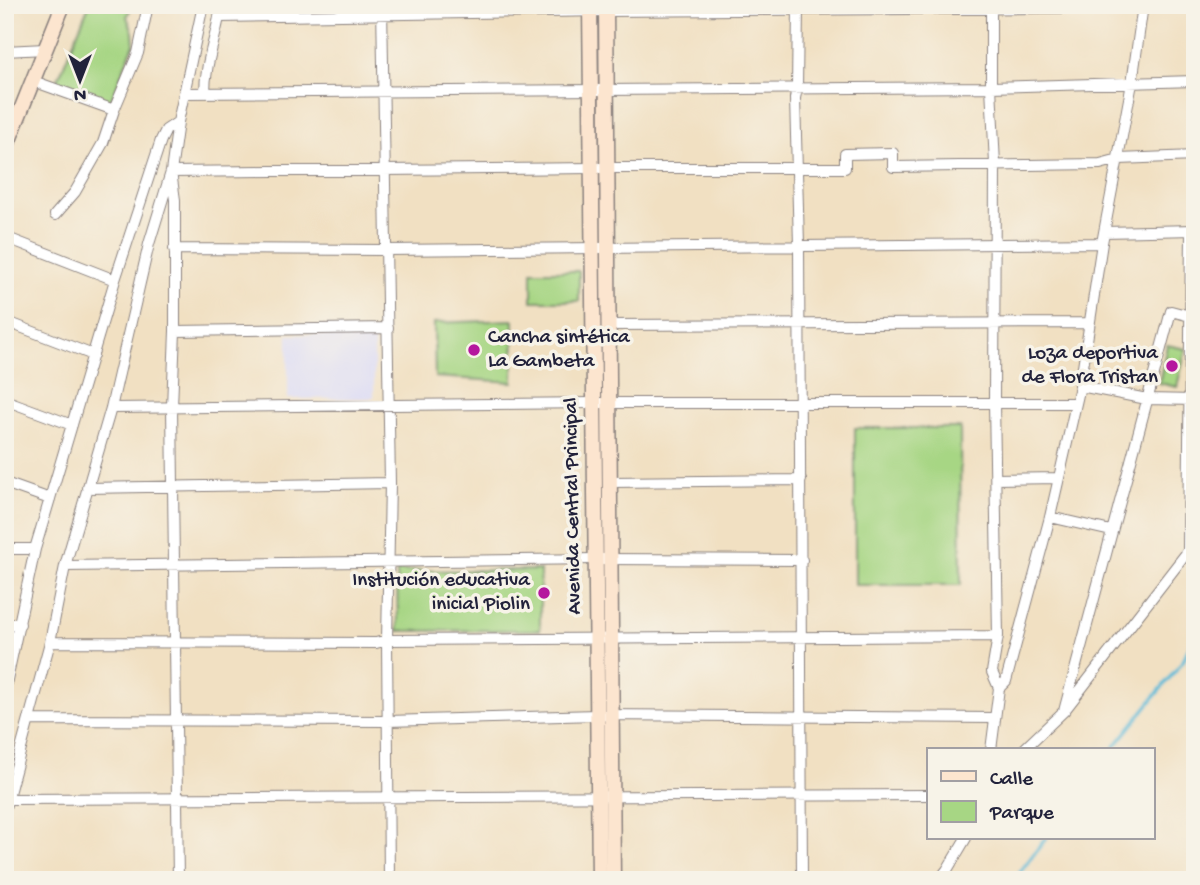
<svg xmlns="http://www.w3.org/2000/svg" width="1200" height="885" font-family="'Gochi Hand',sans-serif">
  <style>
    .built { fill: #d7d7f8 }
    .green { fill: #a7d684; stroke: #647c60; stroke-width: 2 }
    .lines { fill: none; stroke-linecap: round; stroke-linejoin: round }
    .stream { stroke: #58b9d7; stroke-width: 3.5 }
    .street-casing { stroke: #8a817e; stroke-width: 12 }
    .secondary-casing { stroke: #8a817e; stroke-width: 17 }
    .street { stroke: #fff; stroke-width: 10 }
    .secondary { stroke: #fce5cf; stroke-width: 14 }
    .poi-dot { fill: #b5179e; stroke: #f7f3e8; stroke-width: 2.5 }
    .labels { text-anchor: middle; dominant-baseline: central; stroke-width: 7; stroke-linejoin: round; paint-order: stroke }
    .poi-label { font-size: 21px; fill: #22223b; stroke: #f7f3e8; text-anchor: end }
    .street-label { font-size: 21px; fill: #22223b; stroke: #f7f3e8 }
  </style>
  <rect width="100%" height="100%" fill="#f7f3e8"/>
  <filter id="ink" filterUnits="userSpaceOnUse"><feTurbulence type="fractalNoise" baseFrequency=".0143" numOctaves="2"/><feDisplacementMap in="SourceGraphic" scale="14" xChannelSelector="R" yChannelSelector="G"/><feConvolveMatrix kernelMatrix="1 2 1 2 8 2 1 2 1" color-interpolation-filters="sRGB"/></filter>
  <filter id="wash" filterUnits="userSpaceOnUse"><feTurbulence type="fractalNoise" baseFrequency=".00686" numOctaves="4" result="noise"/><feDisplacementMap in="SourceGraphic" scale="28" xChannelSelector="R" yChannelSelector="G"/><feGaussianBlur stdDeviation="1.57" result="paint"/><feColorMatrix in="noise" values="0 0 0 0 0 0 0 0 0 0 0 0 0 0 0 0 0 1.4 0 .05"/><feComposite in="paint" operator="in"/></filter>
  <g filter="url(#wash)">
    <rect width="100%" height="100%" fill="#f1e0c2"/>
    <path class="built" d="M374,334V398L288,399V335Z"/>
    <path class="green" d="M89,5H132L127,17L133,32L134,44L110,102L56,84Z
      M532,271H579V301H532Z
      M514,320L513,382L435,377L434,323Z
      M1167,345L1186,349L1177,387L1159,383Z
      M855,428H960L961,585H855Z
      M540,570V630L398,631L397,571Z"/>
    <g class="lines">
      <path class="stream" d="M1112,750L1183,661L1195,633
        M1014,880L1046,838"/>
    </g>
  </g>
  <g filter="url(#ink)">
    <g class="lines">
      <defs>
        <path id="street" d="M382,5L390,483L387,640L389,880
          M798,6L797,89L795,98L799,245L802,880
          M220,17L606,11L1195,7
          M5,51L45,49
          M33,81L114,110
          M184,93L991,87L1195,81
          M205,93C205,61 217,37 221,5
          M55,215L75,192L103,143L114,110L138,53L148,5
          M1104,232L1195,230
          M5,237L115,280
          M174,249L385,250L1102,243
          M5,321L93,355
          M609,325L1090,323
          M175,331L388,328
          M1080,386L1147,399L1194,400
          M5,400L72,425
          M111,408L594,403H1076
          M996,479L1059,478
          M611,482L801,480
          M5,483L50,499
          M87,488L390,483
          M1050,517L1111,531
          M5,549H35
          M1188,551L1191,230
          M65,566L596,559L802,560
          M5,624H20
          M50,642L376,643L387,640L998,636
          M999,688L1006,681L1050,517L1080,386L1102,243L1132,83L1143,5
          M5,689L35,549L115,280L161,140L166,130L178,122
          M1064,711L1171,311L1190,316
          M29,720L388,721L597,715L995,718
          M991,750L999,688L992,672L998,636L994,402L995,164L991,87V5
          M1023,750L1064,711L1192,546
          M7,799L929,795
          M5,808L50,642L65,566L111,408L149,244L171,172L178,122L203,5
          M178,880L172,407L175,331V200L171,172L593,168H845V154L893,153V167L1100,164L1119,159L1195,156
          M939,880L947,870L966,838"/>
        <path id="secondary" d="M590,5L599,880
          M606,5L613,880
          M5,150L63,5"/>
      </defs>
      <use href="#street" class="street-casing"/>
      <use href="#secondary" class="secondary-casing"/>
      <use href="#street" class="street"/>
      <use href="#secondary" class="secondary"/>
    </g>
  </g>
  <g class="poi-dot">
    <circle cx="474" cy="350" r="7"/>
    <circle cx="1172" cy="366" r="7"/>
    <circle cx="544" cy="593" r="7"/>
  </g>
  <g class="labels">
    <g class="poi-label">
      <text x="488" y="338" text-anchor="start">Cancha sintética<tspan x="488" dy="24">La Gambeta</tspan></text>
      <text x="1158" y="354">Loza deportiva<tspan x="1158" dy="24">de Flora Tristan</tspan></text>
      <text x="530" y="581">Institución educativa<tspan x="530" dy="24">inicial Piolin</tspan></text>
    </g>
    <g class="street-label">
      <text transform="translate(574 506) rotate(-91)">Avenida Central Principal</text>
    </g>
  </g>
  <rect width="1200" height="885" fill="none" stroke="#f7f3e8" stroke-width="28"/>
  <rect x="927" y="748" width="228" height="91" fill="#f7f3e8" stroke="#a29fa3" stroke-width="2"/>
  <rect x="941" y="771" width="35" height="10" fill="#fce5cf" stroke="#a29fa3" stroke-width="2"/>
  <text x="990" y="784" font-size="21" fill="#22223b">Calle</text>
  <rect x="941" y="801" width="35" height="21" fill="#a7d684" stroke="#a29fa3" stroke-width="2"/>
  <text x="990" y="818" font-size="21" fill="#22223b">Parque</text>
  <g transform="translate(80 80) rotate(180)" stroke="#f7f3e8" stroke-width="5" paint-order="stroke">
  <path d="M0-5L12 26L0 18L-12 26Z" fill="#22223b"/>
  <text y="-10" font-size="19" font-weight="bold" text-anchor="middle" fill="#22223b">N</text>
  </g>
</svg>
